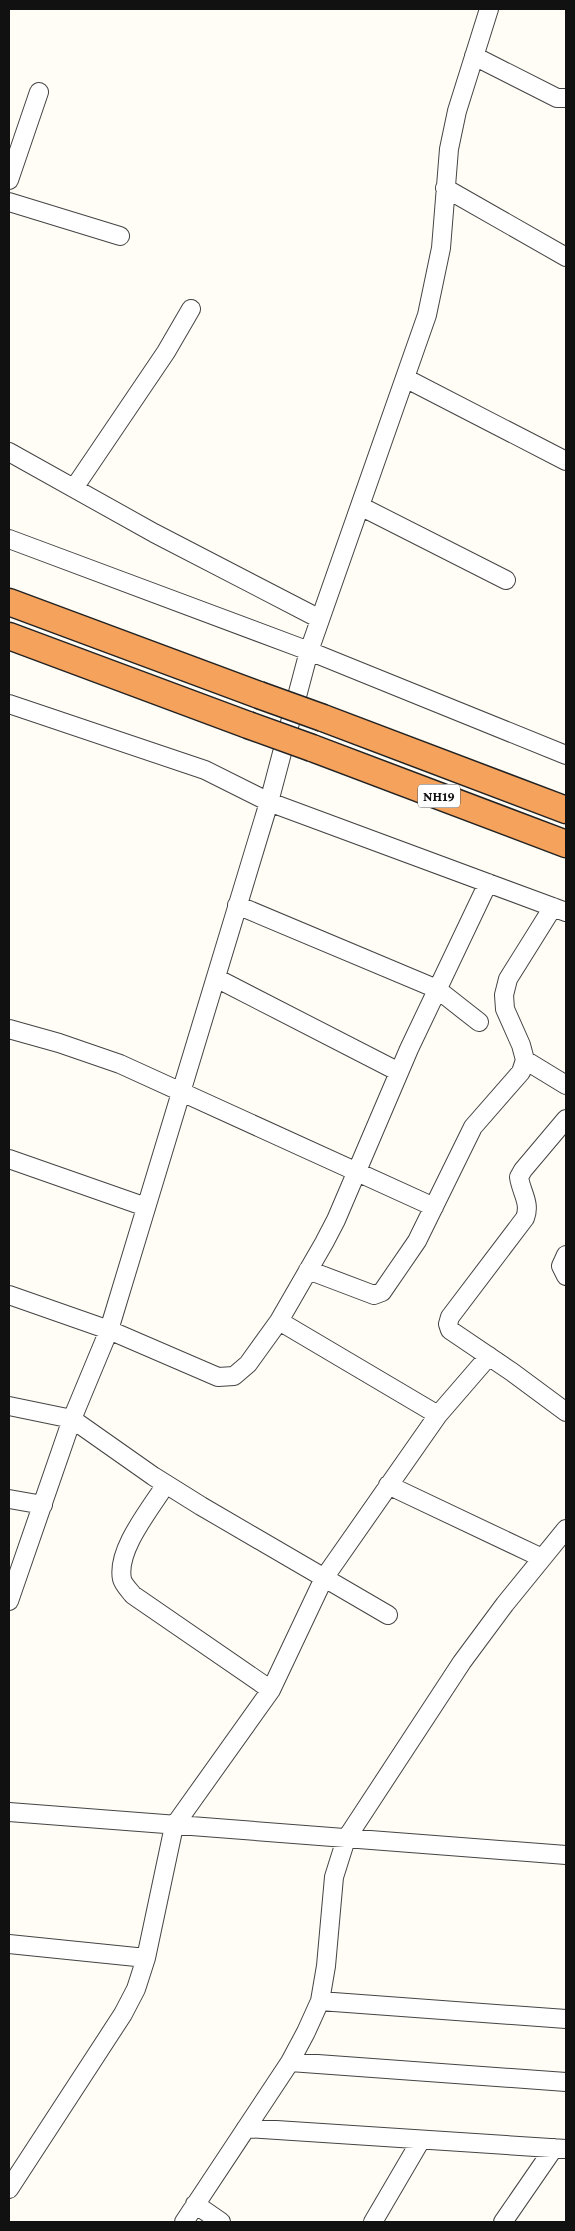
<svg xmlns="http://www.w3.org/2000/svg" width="575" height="2231" font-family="'Crimson Pro',serif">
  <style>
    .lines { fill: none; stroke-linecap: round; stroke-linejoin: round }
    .minor-casing { stroke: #444; stroke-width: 20 }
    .highway-casing { stroke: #222; stroke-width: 29 }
    .minor { stroke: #fff; stroke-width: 18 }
    .highway { stroke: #f5a25d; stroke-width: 26 }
    .highway-bridge-casing { stroke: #222; stroke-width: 29; stroke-linecap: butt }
    .highway-bridge { stroke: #f5a25d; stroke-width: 26 }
    .labels { text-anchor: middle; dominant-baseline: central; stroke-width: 5; stroke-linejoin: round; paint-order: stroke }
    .shield { fill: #fff; stroke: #585858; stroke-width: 1 }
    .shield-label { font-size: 14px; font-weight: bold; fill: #111 }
  </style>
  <rect width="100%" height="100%" fill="#fffdf5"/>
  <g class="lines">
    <defs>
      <path id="minor" d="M474,56L557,98H566
        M9,180L39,92
        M445,188L566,257
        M9,202L120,236
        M405,378L566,461
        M9,452L154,533L320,619
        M74,488L166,352L191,309
        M360,506L506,580
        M9,539L309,651L566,755
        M9,704L205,770L269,802L566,912
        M237,905L437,989L479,1022
        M216,978L399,1072
        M9,1029L59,1043L120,1064L434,1207
        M525,1060L566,1085
        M566,1119L523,1170L519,1177C521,1192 531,1203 525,1218L450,1317L448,1324L450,1330L512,1372L566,1412
        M9,1159L146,1207
        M566,1255L561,1266L566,1276
        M308,1270L374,1295L382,1292L417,1241L473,1127L521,1072L525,1060L521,1045L505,1009L504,995L508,979L553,907
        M9,1295L109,1330L218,1377L234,1376L248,1364L279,1321L324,1243L336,1220L409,1049L488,883
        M279,1321L438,1415
        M9,1406L72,1419L153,1476L201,1506L388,1615
        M166,1484C151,1508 116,1550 122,1579C123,1584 129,1590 133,1595L271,1690
        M388,1485L542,1558
        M9,1499L43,1505
        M9,1601L72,1419L109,1330L269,802L309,651L427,315L441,248L449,149L457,111L489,9
        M9,1812L566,1855
        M9,1944L146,1958
        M320,2001L566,2019
        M290,2062L566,2082
        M246,2128L566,2149
        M9,2189L123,2014L136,1989L146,1958L174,1826L271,1690L324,1578L438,1415L489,1356
        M195,2204L221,2222
        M184,2222L290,2062L306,2032L320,2001L326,1966L334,1877L346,1839L462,1662L505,1604L566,1529
        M373,2222L421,2140
        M503,2222L554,2148"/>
      <path id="highway" d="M9,602L259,695
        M9,636L248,725
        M323,718L566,810
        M312,748L566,844"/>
    </defs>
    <use href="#minor" class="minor-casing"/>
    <use href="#highway" class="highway-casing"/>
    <use href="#minor" class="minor"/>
    <use href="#highway" class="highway"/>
    <defs>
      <path id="highway-bridge" d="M259,695L323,718
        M248,725L312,748"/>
    </defs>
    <use href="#highway-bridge" class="highway-bridge-casing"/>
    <use href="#highway-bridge" class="highway-bridge"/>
  </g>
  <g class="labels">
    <rect class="shield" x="418" y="784.5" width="42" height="23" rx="4"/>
    <g class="shield-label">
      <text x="439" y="796">NH19</text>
    </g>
  </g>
  <rect width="575" height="2231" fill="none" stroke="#111111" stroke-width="20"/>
</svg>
